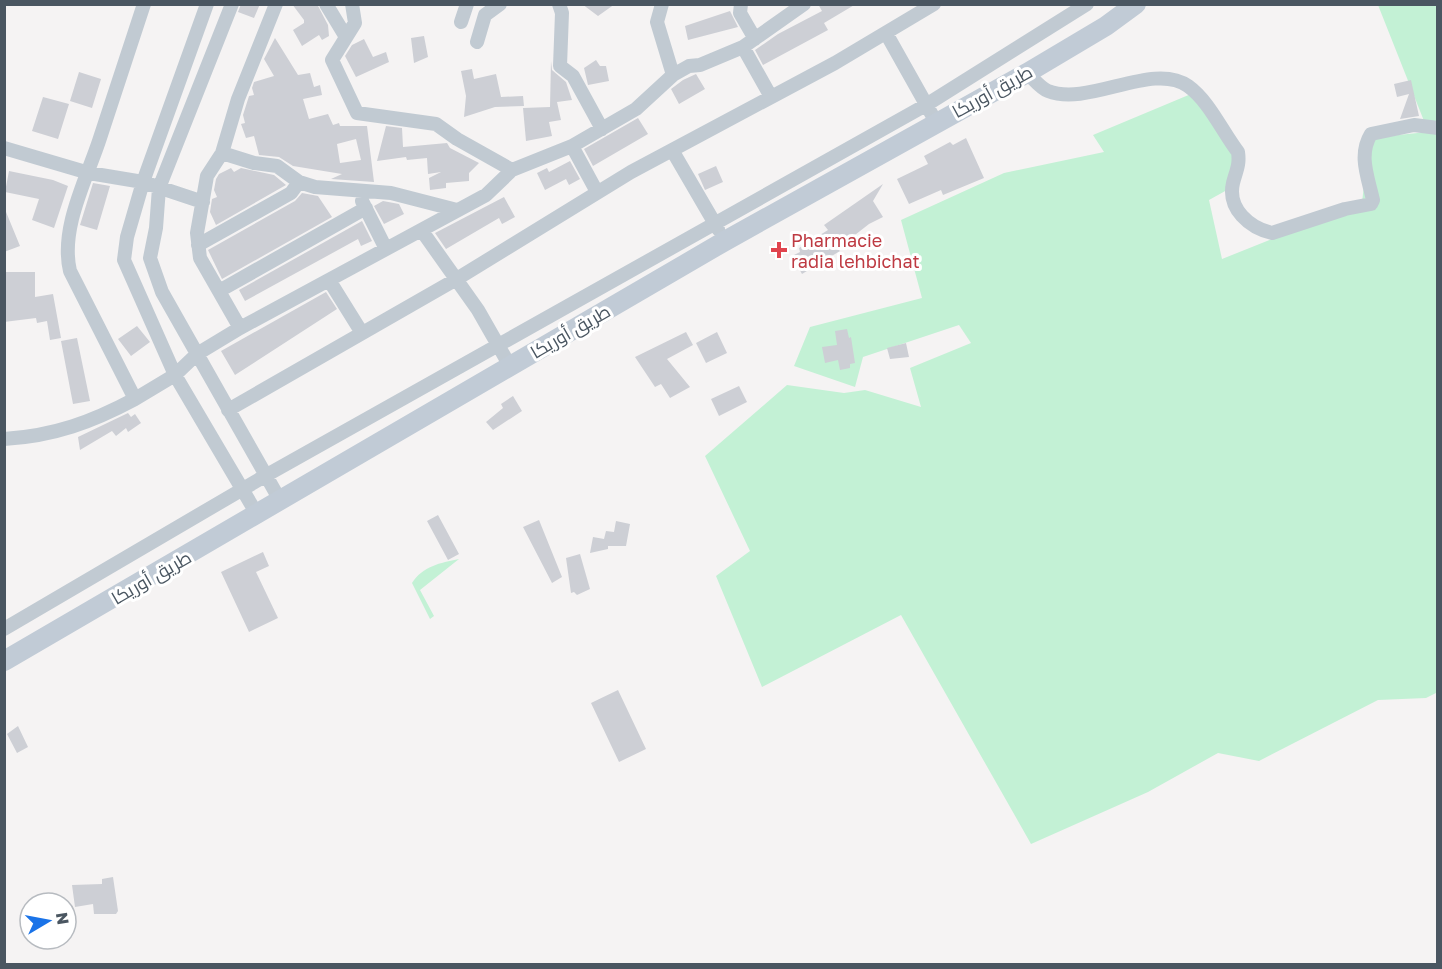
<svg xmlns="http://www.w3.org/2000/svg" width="1442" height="969" font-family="'Golos Text',Cairo,sans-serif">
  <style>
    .green { fill: #c3f1d5 }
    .building { fill: #cdcfd5; fill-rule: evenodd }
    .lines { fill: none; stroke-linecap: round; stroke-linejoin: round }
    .street { stroke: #c1cad2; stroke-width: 14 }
    .secondary { stroke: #c1cbd6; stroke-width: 20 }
    .health-dot { fill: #e0444e; stroke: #fff; stroke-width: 2 }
    .labels { text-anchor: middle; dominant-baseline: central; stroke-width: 6; stroke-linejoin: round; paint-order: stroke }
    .street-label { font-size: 18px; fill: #4a5661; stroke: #fff }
    .health-label { font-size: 18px; fill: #be3a42; stroke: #fff; text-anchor: start }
  </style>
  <rect width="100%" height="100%" fill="#f5f3f3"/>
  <path class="green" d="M1378,5H1437V122L1424,121Z
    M1191,94L1236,154L1227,190L1209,200L1222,259L1362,203L1369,138L1437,131L1438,692L1426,698L1378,700L1259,761L1218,753L1148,792L1031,844L901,615L762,687L716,576L750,551L705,456L787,385L844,393L865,390L921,407L910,368L971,343L959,325L863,357L855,387L794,366L810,327L922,298L901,220L1004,173L1104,152L1093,135Z
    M459,559L420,590L434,616L430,619L412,583C423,566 440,563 459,559Z"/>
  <path class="building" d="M241,4H260L254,18L238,12Z
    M292,4H317L328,25L329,36L322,40L319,35L302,46L293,30L304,23V20Z
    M582,4H615L598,16Z
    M818,4H856L824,23L828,30L763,65L755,50L778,34L822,11Z
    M730,11L738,27L688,40L685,26Z
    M424,36L428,57L414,63L411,38Z
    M275,38L298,75L310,73L314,87L320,85L322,95L303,99L309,119L328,114L333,125L339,123L340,126H367L374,182L331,179L342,174L293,166L279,157L259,155L254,136L246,138L241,124L245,123L243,115L249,96L254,95L252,88L254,82L274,76L264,59ZM356,139L361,160L340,163L337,144Z
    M364,39L373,57L386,52L389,62L356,77L345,56L352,45Z
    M596,60L600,66H606L609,81L588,85L584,68Z
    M551,61L552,70L566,82L572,100L557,102L561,120L549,122L552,136L526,141L523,108L550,107Z
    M472,69L474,79L496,74L501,97L523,96L524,106L495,107L464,117L466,96L461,71Z
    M79,72L101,79L92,108L70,101Z
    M696,74L705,89L679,104L671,89L683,80Z
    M1411,80L1419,116L1400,119L1409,94L1397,97L1394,84Z
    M43,97L69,104L58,139L32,131Z
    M638,118L648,134L593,166L584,149Z
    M386,126L402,128L403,147L447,143L450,148L479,163L469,173V181L446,183V188L430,190L429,178L441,172L428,174L427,158L407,160L406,157L377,161Z
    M966,138L984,178L943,195L941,190L909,204L897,179L928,164L924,156L950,142L953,145Z
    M570,161L580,179L569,185L566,179L545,190L537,173L547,168L549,172Z
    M716,166L723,182L705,190L698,174Z
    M231,168L234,172L241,168L274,175L286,185L216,225L210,212L212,199L217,197L214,190L216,179L219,174Z
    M9,171L53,180L68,186L54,228L32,220L39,199L5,192Z
    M93,183L110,186L97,230L80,225Z
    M883,184L873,201L883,217L869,224L846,242L838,249L840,251L802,274L792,256L800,252L799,248L828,230L824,225Z
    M302,193L318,196L332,217L222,279L208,250L295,201Z
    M504,197L515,217L502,224L499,218L446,249L435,233Z
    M383,201L399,204L404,214L384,224L374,206Z
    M4,207L20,246L4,252Z
    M362,221L372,241L361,246L358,239L245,301L239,290Z
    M4,272H35V297L53,294L61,338L50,340L47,321L37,323L36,318L4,322Z
    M326,292L337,309L235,375L221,351Z
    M137,326L150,342L131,356L118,339Z
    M847,329L849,338L851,337L855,363L850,364V368L840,370L838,360L825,363L822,347L837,345L835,331Z
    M686,332L693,345L667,359L690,387L670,398L661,384L655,387L635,357Z
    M717,332L727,353L706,363L696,343Z
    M77,338L90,401L73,404L61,341Z
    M906,343L909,357L890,359L887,348Z
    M739,386L747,402L719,416L711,399Z
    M513,396L522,411L493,430L486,422L503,408L501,404Z
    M128,413L131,417L135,414L141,423L128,432L126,428L116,436L112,431L80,450L78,437Z
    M438,515L459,554L448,560L427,521Z
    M539,520L562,577L552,583L523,527Z
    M616,521L630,524L626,546H608V549L590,553L593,537L604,539L606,531L614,532Z
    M263,552L269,566L256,572L278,618L249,632L221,572Z
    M580,554L590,589L577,595L574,592L571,593L566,558Z
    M618,690L646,749L619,762L591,703Z
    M18,726L28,747L17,753L7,734Z
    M113,877L118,911L116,914H94L93,904L75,907L72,885L102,884V879Z"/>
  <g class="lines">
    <path class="street" d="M207,4L143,182L127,237L124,260L175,375L258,516
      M232,4L159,188L156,228L150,258L162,292L281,502
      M326,4L346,37
      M352,4L355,23L332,60L357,113L436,124L457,139L512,170L572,146L597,192
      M559,4L562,13L560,66L573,76L602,129
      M662,4L657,22L673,75
      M741,4L740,13L755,39
      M461,22L467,4
      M886,33L936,122
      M477,42L485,15L500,4
      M743,47L804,4
      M1027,73C1033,78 1040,88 1048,91C1089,107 1153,61 1188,86C1209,101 1222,131 1238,152C1240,165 1236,171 1233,183C1227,209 1250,228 1272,233L1345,209L1371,204L1373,200C1368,177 1358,155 1371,134L1414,125L1438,128
      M572,146L636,109L673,75L689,66L700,65L743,47L771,97
      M4,148L89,173L143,182L203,202
      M672,150L718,229
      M222,153L254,163L277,166L299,182L315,187L391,193L457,210
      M362,201L386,249
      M422,231L478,310L510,366
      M198,245L291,193L299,182
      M329,280L362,333
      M219,291L366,208
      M240,328L200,258L197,233L207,176L222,153L238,99L276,4
      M135,399L175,375L197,354L240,328L486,195L512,170
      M228,410L455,280L631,172L835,63L934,4
      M4,439C54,436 92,422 135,399L70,271C60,229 86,180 99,141C114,96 129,50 144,4
      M4,629L265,476L926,105L1087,4"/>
    <path class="secondary" d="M4,661L725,241L1027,73L1106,26L1136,4"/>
  </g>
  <path class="health-dot" d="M776 241h6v6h6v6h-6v6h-6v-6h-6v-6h6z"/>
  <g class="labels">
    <g class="street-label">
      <text transform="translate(992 91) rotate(-29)">طريق أوريكا</text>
      <text transform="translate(570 331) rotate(-30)">طريق أوريكا</text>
      <text transform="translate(151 577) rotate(-30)">طريق أوريكا</text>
    </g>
    <g class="health-label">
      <text x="791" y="240">Pharmacie<tspan x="791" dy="21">radia lehbichat</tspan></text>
    </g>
  </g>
  <rect width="1442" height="969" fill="none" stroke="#4a5661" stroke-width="12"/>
  <g transform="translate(48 921) rotate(80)"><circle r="28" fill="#ffffff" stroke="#b7bbc0" stroke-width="1.5"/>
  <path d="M0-4.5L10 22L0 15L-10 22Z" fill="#1a73e8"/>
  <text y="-9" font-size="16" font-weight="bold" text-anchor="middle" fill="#4a5661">N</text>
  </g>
</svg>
